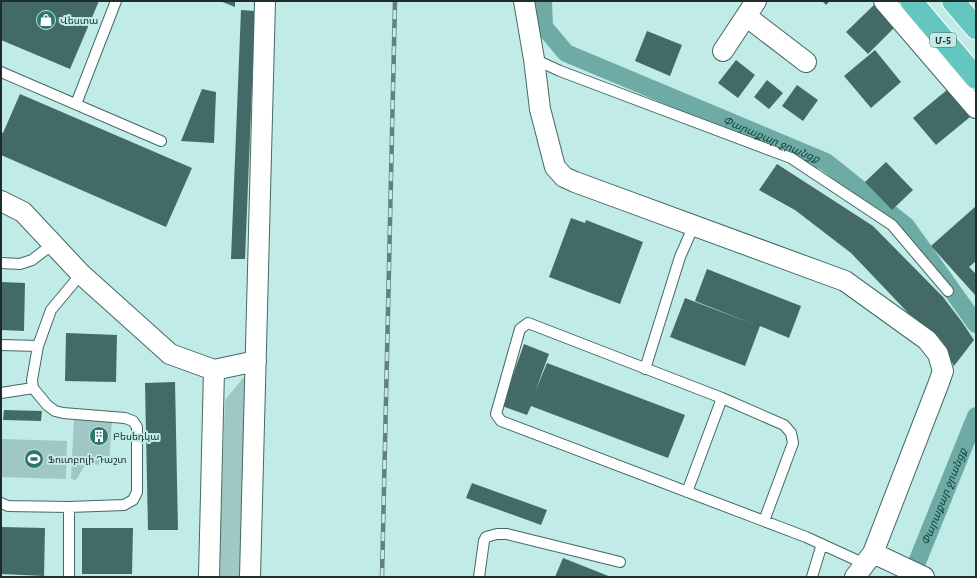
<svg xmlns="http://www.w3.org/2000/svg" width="977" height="578" font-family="'Titillium Web','Noto Sans Armenian',sans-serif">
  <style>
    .green { fill: #9fc7c3 }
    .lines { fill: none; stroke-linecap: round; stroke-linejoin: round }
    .canal { stroke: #6faba5; stroke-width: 18 }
    .building { fill: #446a67 }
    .service-casing { stroke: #436965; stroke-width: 12 }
    .minor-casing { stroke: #436965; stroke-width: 22 }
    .trunk-casing { stroke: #fff; stroke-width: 24 }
    .service { stroke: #fff; stroke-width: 10 }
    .minor { stroke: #fff; stroke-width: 20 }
    .trunk { stroke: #64c6be; stroke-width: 22 }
    .rail-casing { stroke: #64807c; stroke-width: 4.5 }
    .rail { stroke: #c1ebe6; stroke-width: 3; stroke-dasharray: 9; stroke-linecap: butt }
    .labels { text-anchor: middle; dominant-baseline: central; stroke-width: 4; stroke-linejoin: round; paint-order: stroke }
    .shield { fill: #c1ebe6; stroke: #4e6663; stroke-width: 1 }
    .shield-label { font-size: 9px; font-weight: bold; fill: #1d2d2b }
    .poi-label { font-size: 10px; fill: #1d2d2b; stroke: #c1ebe6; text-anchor: start }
    .water-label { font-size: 11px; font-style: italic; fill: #0e4642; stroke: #c1ebe6 }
  </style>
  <rect width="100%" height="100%" fill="#c1ebe6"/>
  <path class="green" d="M244,377L249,385L246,577H220L219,574L225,400Z
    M74,419L112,420L109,464L85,465L76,480L71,479Z
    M1,439L67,441L66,479L1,477Z"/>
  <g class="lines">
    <g class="canal">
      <path id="s1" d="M543,1L544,27L566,53L826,162L906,226L976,324"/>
      <path id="s2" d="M911,577L976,416"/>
    </g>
  </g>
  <path class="building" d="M1,1H99L70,69L1,40Z
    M220,1H235V7Z
    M822,1H830L826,5Z
    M876,3L897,25L868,54L846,32Z
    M241,10L255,11L245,259H231Z
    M647,31L682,45L670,76L635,61Z
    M875,50L901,82L871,108L844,76Z
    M736,60L755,75L738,98L718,83Z
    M767,80L783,93L769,109L754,97Z
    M797,85L818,100L803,121L782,106Z
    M202,89L216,92L214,143L181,141Z
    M947,90L970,117L936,145L913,118Z
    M20,94L192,168L166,227L1,155V132L3,133Z
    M886,162L913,190L892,210L865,182Z
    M777,164L873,226L943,297L962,322L974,340L954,366L939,340H934L851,253L795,210L759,190Z
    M976,206V261L969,267L976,274V296L931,246Z
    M571,218L585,223L586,220L643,242L620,304L549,277Z
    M707,269L801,306L789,338L760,326L745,366L670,337L685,298L753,324L695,301Z
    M1,282L25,283L24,331L1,330Z
    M66,333L117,335L116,382L65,381Z
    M524,344L549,354L535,392L547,363L685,415L668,458L531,406L527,415L502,406Z
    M175,382L178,530H148L145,383Z
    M4,410L42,411L41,421L3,420Z
    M93,431L106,432L105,441L93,440Z
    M472,483L547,510L541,525L466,498Z
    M1,527L45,528L44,576L1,574Z
    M82,528H133L132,574H82Z
    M563,558L611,577H555Z"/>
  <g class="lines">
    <defs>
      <path id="service" d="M534,59L560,71L791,158L892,225L948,291
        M1,72L161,141
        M76,104L116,1
        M1,263L20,264L32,260L53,244
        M1,345L38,346
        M645,369L680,257L694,225
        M1,393L33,388
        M687,492L722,398
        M1,503L8,506L69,507L124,505L133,500L137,492V427L133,421L125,418L63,413L55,411L47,405L33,388L32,380L38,346L51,310L81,274
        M764,521L793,443L791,433L784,425L722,398L528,323L520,329L496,414L501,421L764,521L806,537L865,564
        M69,577V507
        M479,577L484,541L486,537L497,534H507L620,562
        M812,577L822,544"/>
      <path id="minor" d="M524,1L534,59L540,109L555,167L564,177L575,182L845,281L927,340L938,354L943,371L938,385L873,553L855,577
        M884,1L976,108
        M746,16L806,62
        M723,51L756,1
        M1,201L23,212L81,274L170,354L214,370L256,361
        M873,553L924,577
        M209,577L214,370
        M250,577L265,1"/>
      <path id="trunk" d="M911,1L976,78
        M953,1L976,28"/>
    </defs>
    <use href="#service" class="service-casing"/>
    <use href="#minor" class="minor-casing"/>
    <use href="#trunk" class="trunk-casing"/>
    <use href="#service" class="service"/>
    <use href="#minor" class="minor"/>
    <use href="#trunk" class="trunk"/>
    <defs>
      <path id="rail" d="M382,577L395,1"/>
    </defs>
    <use href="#rail" class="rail-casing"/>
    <use href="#rail" class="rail"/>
  </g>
  <defs>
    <symbol id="shop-disc" viewBox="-11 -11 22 22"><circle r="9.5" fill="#2d7570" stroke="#c1ebe6"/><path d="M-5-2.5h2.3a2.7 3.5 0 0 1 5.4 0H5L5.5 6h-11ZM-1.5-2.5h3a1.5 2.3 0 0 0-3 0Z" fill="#fff"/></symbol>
    <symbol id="building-disc" viewBox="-11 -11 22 22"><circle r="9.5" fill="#2d7570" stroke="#c1ebe6"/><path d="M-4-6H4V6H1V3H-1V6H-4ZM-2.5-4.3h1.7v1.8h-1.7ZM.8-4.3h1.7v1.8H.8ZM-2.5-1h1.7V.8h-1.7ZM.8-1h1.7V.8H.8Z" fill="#fff"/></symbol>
    <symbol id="stadium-disc" viewBox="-11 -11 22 22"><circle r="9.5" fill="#2d7570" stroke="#c1ebe6"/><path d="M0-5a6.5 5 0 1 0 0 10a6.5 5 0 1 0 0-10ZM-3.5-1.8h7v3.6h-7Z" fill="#fff"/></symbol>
  </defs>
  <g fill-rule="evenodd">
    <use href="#shop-disc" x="35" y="9" width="22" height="22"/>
    <use href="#building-disc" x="88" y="425" width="22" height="22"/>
    <use href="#stadium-disc" x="23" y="448" width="22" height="22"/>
  </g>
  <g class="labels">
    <rect class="shield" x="930" y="33" width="26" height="14" rx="3"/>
    <g class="shield-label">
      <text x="943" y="40">Մ-5</text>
    </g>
    <g class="poi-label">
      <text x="60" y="20">Վեստա</text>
      <text x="113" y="436">Բեսեդկա</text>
      <text x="48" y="459">Ֆուտբոլի Դաշտ</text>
    </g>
    <g class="water-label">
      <text stroke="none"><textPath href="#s1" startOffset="283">Փարաքար ջրանցք</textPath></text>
      <text stroke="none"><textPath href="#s2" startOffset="87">Փարաքար ջրանցք</textPath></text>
    </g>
  </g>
  <rect width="977" height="578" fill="none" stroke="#1d2d2b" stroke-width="4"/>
</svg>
